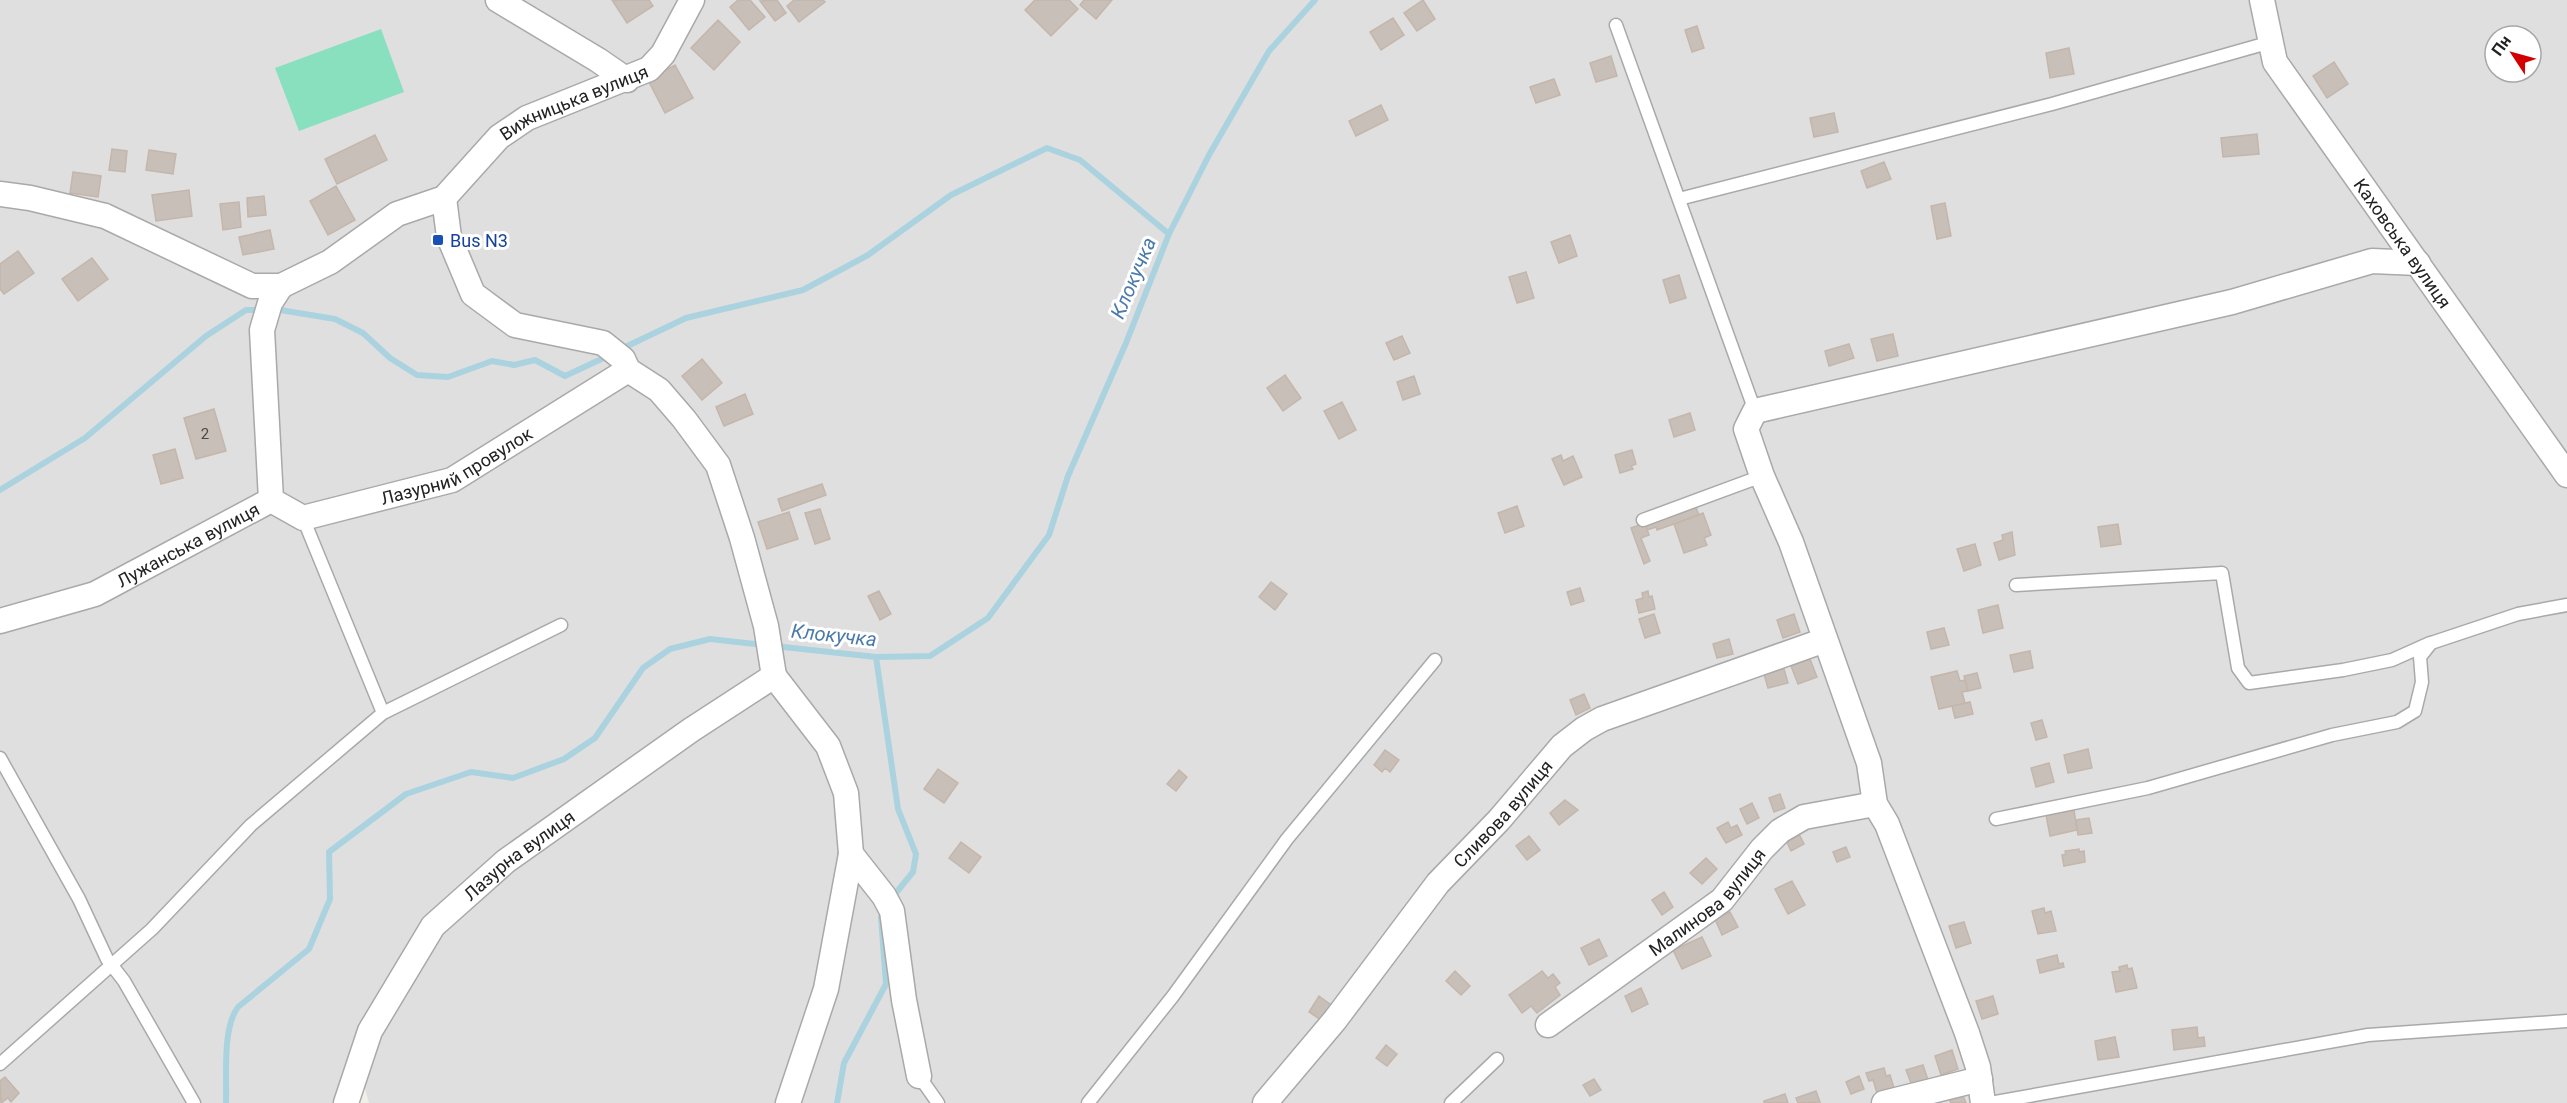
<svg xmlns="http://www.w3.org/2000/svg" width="2567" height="1103" font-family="Roboto,sans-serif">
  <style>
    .residential { fill: #e0dfdf; fill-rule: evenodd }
    .pitch { fill: #88e0be }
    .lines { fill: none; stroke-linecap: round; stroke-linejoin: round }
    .stream { stroke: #aad3df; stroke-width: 6 }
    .building { fill: #c7bfb8; stroke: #c4b6ab; stroke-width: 1.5 }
    .service-casing { stroke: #a9a9a9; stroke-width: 15 }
    .minor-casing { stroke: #a9a9a9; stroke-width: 27 }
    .service { stroke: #fff; stroke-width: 12 }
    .minor { stroke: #fff; stroke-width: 24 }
    .transit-dot { fill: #1a4fb4; stroke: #fff; stroke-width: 2 }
    .labels { text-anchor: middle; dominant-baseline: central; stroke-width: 6; stroke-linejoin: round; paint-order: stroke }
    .number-label { font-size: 15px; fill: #4b4948 }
    .street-label { font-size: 18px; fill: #222; stroke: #fff }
    .transit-label { font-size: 18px; fill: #164399; stroke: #fff; text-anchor: start }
    .water-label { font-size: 20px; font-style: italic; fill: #4a7aab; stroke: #fff }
  </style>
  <rect width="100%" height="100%" fill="#f2efe9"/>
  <path class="residential" d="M0,0H2567V1103H369L363,1081L342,1075L337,1103H0ZM2495,36H2531V72H2495Z"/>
  <path class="pitch" d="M381,29L404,92L299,131L275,68Z"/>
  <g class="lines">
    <path class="stream" d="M274,309L335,319L363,333L390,358L417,375L448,377L492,361L514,365L535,360L565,376L610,355
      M619,350L686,318L803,290L868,255L951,195L1047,148L1080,160L1169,234
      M0,490L85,438L206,336L246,310H261
      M774,646L876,657L930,656L988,618L1049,535L1068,476L1126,343L1169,234L1209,155L1269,51L1315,0
      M876,657L898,809L916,854L913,872L891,899
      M226,1103C227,1077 222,1028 238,1007L309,949L330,899L329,852L406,794L471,772L513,778L564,759L595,738L643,668L670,649L710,639L764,645
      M837,1103L844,1063L886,984L881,917"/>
  </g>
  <path class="building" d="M612,0H649L653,6L627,23Z
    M738,0H750L765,17L749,30L730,7Z
    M777,0L786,13L775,21L760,1Z
    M794,0H823L825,2L799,22L787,6Z
    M1035,0H1069L1078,9L1051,36L1025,10Z
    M1084,0H1112L1096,19L1080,5Z
    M1423,0L1435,19L1417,31L1404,13Z
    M1393,18L1404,35L1381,50L1370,32Z
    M718,20L740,42L714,70L691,48Z
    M1697,26L1704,48L1692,52L1685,30Z
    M2069,48L2074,74L2050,78L2046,53Z
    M1611,56L1617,76L1596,82L1590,63Z
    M2334,62L2348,84L2327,98L2313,76Z
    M675,65L693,98L665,113L648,80Z
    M1554,79L1560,95L1536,103L1530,87Z
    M1381,105L1388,120L1356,136L1349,121Z
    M1834,113L1838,132L1814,137L1810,118Z
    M2257,134L2259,154L2223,157L2221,138Z
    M375,135L387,160L337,184L325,159Z
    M112,149L127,151L125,172L109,170Z
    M149,150L176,154L173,174L146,170Z
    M1884,162L1891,179L1867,188L1861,171Z
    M73,172L101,176L98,197L70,193Z
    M336,186L355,220L328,235L310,201Z
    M189,190L192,216L156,221L152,195Z
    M264,196L266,215L248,217L247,198Z
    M239,202L241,227L223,230L220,204Z
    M1945,203L1951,236L1937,239L1931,206Z
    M270,230L274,249L243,255L239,237Z
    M1570,235L1577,256L1559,263L1551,242Z
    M18,251L34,273L4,294L0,289V264Z
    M92,258L108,279L78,301L62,279Z
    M1526,272L1534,298L1517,303L1509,277Z
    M1679,275L1686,298L1670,303L1663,280Z
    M1893,334L1898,356L1877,361L1871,339Z
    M1402,336L1410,353L1394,360L1386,343Z
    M1849,344L1854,358L1829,366L1825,351Z
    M702,359L722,383L702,400L682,376Z
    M1285,375L1301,398L1283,411L1267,388Z
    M1414,376L1420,394L1403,400L1397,382Z
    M745,394L753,414L724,426L716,407Z
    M1342,402L1356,430L1339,439L1324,411Z
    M214,409L226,451L196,459L184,418Z
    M1690,413L1695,430L1674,437L1669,420Z
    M175,449L183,478L161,484L153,455Z
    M1632,450L1636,464L1631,466L1633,469L1620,473L1615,455Z
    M1561,455L1563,461L1573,456L1582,477L1564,485L1552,459Z
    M822,484L826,495L782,511L778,499Z
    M1695,505L1699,515L1657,530L1656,527L1647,530L1645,523Z
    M1517,506L1524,526L1505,533L1498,513Z
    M820,509L830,539L815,544L805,513Z
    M789,512L798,539L767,549L758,522Z
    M1703,513L1711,535L1704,538L1707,545L1684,553L1674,524Z
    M1645,523L1649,535L1641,538L1650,561L1644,564L1631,528Z
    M2118,524L2121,544L2101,547L2098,527Z
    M2012,532L2015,555L1999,560L1994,543L2003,540L2002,535Z
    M1975,544L1981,565L1964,571L1957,549Z
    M1271,582L1287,594L1275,610L1259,597Z
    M1580,588L1584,601L1571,605L1567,592Z
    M879,591L891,614L880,620L868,596Z
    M1648,591L1649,597L1652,596L1655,609L1639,613L1636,600L1643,598L1642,593Z
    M1998,605L2003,628L1983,633L1978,610Z
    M1654,614L1660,633L1645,638L1639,619Z
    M1794,614L1800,632L1783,638L1777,620Z
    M1944,628L1949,645L1931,649L1927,632Z
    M1729,639L1733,654L1717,658L1713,644Z
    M2030,651L2033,668L2014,672L2010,655Z
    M1810,659L1817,677L1798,684L1791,666Z
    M1784,669L1788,683L1768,688L1764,674Z
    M1957,671L1960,681L1965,680L1968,691L1962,692L1965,703L1939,709L1931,677Z
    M1977,673L1981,688L1968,691L1964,676Z
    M1584,694L1590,708L1576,715L1570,700Z
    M1970,702L1973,714L1955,718L1952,706Z
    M2042,720L2047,737L2036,740L2031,723Z
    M2088,749L2092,768L2068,773L2064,755Z
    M1385,750L1399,760L1390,772L1385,768L1382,772L1374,765Z
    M2049,763L2054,782L2036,787L2031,768Z
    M938,769L958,783L944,803L924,789Z
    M1179,770L1187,777L1176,791L1167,784Z
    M1780,794L1785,808L1774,812L1769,798Z
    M1565,800L1578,810L1559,825L1550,813Z
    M1752,803L1759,818L1747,824L1740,809Z
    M2074,810L2077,830L2050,836L2046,815Z
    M2089,818L2092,833L2078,835L2076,820Z
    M1728,822L1731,828L1737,825L1742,835L1726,843L1717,828Z
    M1799,834L1804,844L1791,851L1786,840Z
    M1529,836L1540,850L1527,860L1516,846Z
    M961,842L981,857L969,873L949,858Z
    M1846,847L1850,857L1837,862L1833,852Z
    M2079,849V852L2084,851L2085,862L2064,866L2062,855L2066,854L2065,851Z
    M1706,858L1717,869L1702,884L1690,873Z
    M1792,881L1805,905L1788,914L1775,889Z
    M1664,892L1673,907L1662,915L1652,900Z
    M2044,908L2045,913L2051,911L2056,931L2038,934L2032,911Z
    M1730,912L1738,927L1722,935L1715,919Z
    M1964,922L1971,943L1956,948L1949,926Z
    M1702,937L1711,956L1682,969L1673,950Z
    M1599,939L1607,956L1589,965L1581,948Z
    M2057,955L2059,964L2063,963L2064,967L2040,973L2037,960Z
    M2127,965L2128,969L2132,968L2137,988L2116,992L2112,972L2120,971L2119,967Z
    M1455,971L1470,986L1461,995L1446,981Z
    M1542,971L1548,978L1553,974L1560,983L1555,987L1560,995L1537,1013L1531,1006L1522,1013L1509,995Z
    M1641,988L1648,1004L1632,1012L1625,996Z
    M1319,996L1334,1007L1324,1022L1309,1012Z
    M1993,996L1998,1014L1982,1019L1976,1001Z
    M2197,1027L2198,1038L2204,1037L2205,1046L2174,1050L2172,1030Z
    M2115,1037L2119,1057L2098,1060L2095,1041Z
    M1386,1045L1397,1054L1387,1066L1376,1058Z
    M1952,1050L1958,1069L1941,1075L1935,1056Z
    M1923,1065L1929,1083L1913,1088L1906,1070Z
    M1884,1068L1886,1076L1890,1075L1894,1088L1877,1093L1873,1080L1869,1081L1866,1073Z
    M1859,1076L1864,1089L1851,1094L1846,1082Z
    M5,1077L19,1093L11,1102L8,1098L1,1103L0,1081Z
    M1594,1079L1601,1090L1590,1096L1583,1085Z
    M1816,1091L1820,1102L1798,1103L1796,1098Z
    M1962,1093L1966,1103H1951L1949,1099Z
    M1785,1094L1788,1103H1764V1101Z"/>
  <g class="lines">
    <defs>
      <path id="service" d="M1616,25L1755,411
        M1679,199L2052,104L2271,42
        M303,518L383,713
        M1643,520L1762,476
        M2016,585L2222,573L2238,668L2249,683L2343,670L2392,660L2430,643
        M0,758L79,899L107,959L124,981L194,1103
        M1996,819L2148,788L2332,735L2397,722L2415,711L2422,682L2420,657L2431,643L2518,614L2567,605
        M0,1064L152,929L251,825L383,713L561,625
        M919,1076L938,1103
        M1088,1103L1173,996L1287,839L1435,660
        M1451,1103L1497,1059
        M1990,1103L2368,1035L2567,1021"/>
      <g id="minor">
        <path d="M498,0L598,60L627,80"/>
        <path id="s1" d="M2262,0L2275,62L2567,475"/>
        <path id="s2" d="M0,194L30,198L105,216L252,286H281L330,262L397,214L444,198L499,137L527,118L649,69L663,54L692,0"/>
        <path id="s3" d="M271,500L303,518L452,480L628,370"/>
        <path id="s4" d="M0,621L95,594L271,500L262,330L270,303L281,286"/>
        <path d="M774,676L828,746L846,793L851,854L826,989L788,1103"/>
        <path d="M851,854L884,896L892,911L904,1000L919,1076"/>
        <path id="s5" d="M1548,1025L1722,900L1762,849L1780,831L1804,817L1875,804"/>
        <path id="s6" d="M346,1103L370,1031L433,926L506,861L691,730L774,676L766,626L742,538L718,465L684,419L659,390L628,370L623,359L603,343L515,325L473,294L449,237L444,198"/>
        <path id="s7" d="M1265,1103L1335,1020L1438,883L1499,820L1562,746L1584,729L1602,719L1825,640"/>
        <path d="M1884,1103L1980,1079"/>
        <path d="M1983,1103L1978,1067L1967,1033L1887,824L1875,804L1869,763L1791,542L1762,476L1746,429L1755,411L2232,302L2372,261L2418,263"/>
      </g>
    </defs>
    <use href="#service" class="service-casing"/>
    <use href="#minor" class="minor-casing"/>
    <use href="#service" class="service"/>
    <use href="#minor" class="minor"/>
  </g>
  <rect class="transit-dot" x="432" y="234" width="12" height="12" rx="3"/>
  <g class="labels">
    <g class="number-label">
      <text x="205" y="434">2</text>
    </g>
    <g class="street-label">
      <text stroke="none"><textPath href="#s2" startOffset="651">Вижницька вулиця</textPath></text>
      <text stroke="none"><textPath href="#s1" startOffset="285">Каховська вулиця</textPath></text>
      <text stroke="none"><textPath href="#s3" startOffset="200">Лазурний провулок</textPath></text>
      <text stroke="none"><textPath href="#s4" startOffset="204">Лужанська вулиця</textPath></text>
      <text stroke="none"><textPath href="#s7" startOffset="375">Сливова вулиця</textPath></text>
      <text stroke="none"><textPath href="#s6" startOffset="310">Лазурна вулиця</textPath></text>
      <text stroke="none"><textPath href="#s5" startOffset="202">Малинова вулиця</textPath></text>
    </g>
    <g class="transit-label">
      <text x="450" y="240">Bus N3</text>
    </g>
    <g class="water-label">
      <text transform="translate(1133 278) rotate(-67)">Клокучка</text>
      <text transform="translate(834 635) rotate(6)">Клокучка</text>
    </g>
  </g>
  <g transform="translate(2513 54) rotate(306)"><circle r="28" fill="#ffffff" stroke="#a7a7a7" stroke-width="1.5"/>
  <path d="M0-4.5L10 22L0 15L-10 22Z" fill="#d40000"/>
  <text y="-9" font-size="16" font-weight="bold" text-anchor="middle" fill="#222222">Пн</text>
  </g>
</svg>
